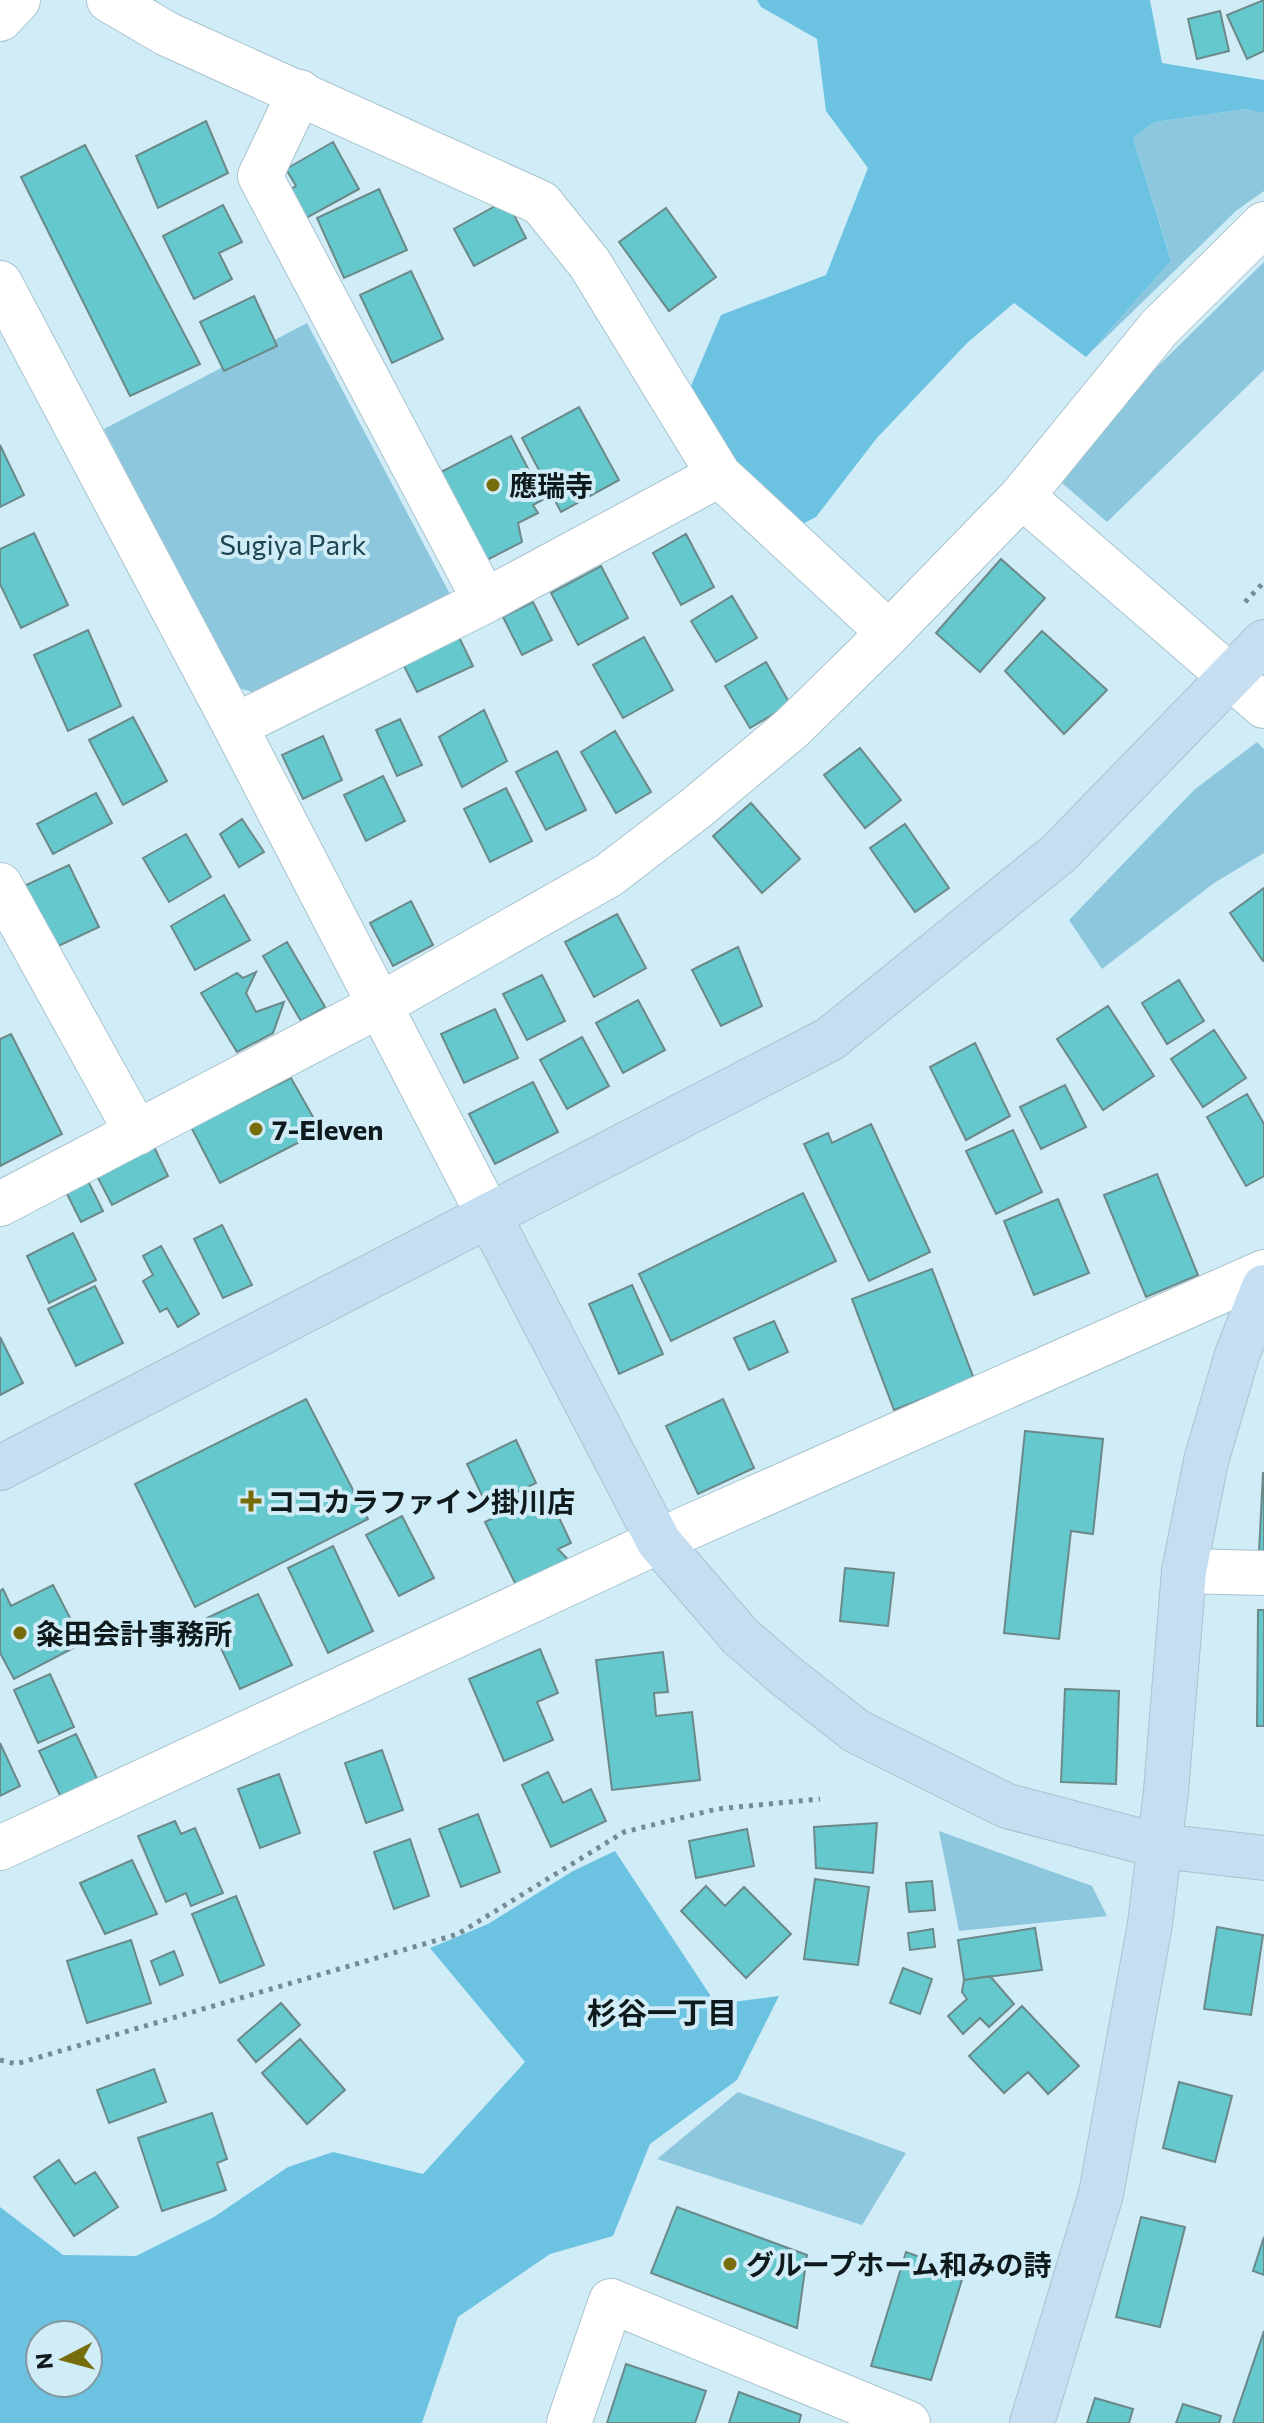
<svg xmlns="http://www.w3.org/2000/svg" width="1264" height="2423" font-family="Commissioner,'Noto Sans JP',sans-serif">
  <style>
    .green { fill: #8cc7dd }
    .forest { fill: #6cc2e1; fill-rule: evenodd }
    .building { fill: #64c8cc; stroke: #6c898a; stroke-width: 2 }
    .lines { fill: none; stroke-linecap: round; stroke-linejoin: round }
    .street-casing { stroke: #a8c3ce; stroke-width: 46 }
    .secondary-casing { stroke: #a8c3ce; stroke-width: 46 }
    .path { stroke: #768a91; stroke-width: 5; stroke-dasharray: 4 6; stroke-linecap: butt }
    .street { stroke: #fff; stroke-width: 44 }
    .secondary { stroke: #c6def2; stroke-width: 44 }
    .poi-dot { fill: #776e0b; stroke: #d0ecf7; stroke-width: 3 }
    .labels { text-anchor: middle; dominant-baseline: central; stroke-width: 8; stroke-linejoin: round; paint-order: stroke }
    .poi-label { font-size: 28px; font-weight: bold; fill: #0f1a1d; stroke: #d0ecf7; text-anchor: start }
    .park-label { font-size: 28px; fill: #1e4552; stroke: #d0ecf7 }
    .neighbourhood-label { font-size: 30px; font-weight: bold; fill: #0f1a1d; stroke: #d0ecf7 }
  </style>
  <rect width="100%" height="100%" fill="#d0ecf7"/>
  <path class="green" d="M1246,109L1264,111V191L1237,210L1086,357L1171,259L1133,138L1155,122Z
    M1264,262V370L1107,522L1054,476L1152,372Z
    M307,323L450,594L256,693L235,687L104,429Z
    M1257,742L1264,749V853L1214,883L1102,969L1069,920L1194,790Z
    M939,1831L1092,1886L1107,1916L959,1931Z
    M738,2092L906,2153L862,2225L657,2159Z"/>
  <path class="forest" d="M757,0H1150L1162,63L1264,80V113L1246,109L1155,122L1133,138L1171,260L1086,357L1014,303L967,343L876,439L816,517L783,534L680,412L721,315L826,275L868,168L826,111L817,39L761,7Z
    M615,1851L716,2004L779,1996L737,2080L650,2144L613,2236L550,2254L458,2317L422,2423H0V2207L63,2255L136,2256L214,2217L288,2167L333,2152L423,2174L525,2062L430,1948L488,1924L573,1871ZM88,2335V2383H40V2335Z"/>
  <path class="building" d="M1264,0V51L1247,59L1227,15Z
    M1220,11L1229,51L1197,59L1188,19Z
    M206,121L228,173L158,208L136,156Z
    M333,142L359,189L299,222L283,194L296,186L286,169Z
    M85,145L200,364L130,396L21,177Z
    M379,189L407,250L344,278L317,218Z
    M506,200L526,238L474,266L454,229Z
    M223,205L242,242L219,253L232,279L194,299L163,236Z
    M666,208L716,277L669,311L619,242Z
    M411,271L443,339L392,363L360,295Z
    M254,296L277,346L224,371L200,322Z
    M579,407L619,480L561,512L522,438Z
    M511,436L544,499L533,505L538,513L518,523L522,542L487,560L441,472Z
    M0,445L24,495L0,507Z
    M34,533L68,605L21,628L0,584V549Z
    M686,534L714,587L681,605L653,553Z
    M1001,559L1045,598L980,672L936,633Z
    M601,566L628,618L578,645L551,593Z
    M732,596L757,638L716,662L691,621Z
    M533,602L552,640L522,655L503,617Z
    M88,630L121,706L68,731L34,655Z
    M1042,631L1107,690L1064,734L1005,671Z
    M458,635L473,666L417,692L402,662Z
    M644,637L673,690L623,718L593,665Z
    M766,662L790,704L750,728L725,686Z
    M484,710L507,761L462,787L439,737Z
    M133,717L167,781L123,805L89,740Z
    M400,719L422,765L397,776L376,730Z
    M615,731L651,792L616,813L581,752Z
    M323,736L342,780L303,799L282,755Z
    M860,748L901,800L865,828L824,775Z
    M557,751L586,810L546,830L516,772Z
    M383,776L405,821L366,841L344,795Z
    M506,788L532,841L490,862L464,809Z
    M96,793L112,823L53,854L37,824Z
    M751,803L800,859L762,893L713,836Z
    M242,819L264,852L239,867L220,834Z
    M905,824L949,888L915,912L870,848Z
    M186,834L211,877L169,902L143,858Z
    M69,865L99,927L52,949L22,887Z
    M1264,888V960L1263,961L1230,913Z
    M224,895L250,940L195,970L171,926Z
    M411,901L433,945L393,966L370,923Z
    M617,914L646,968L594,997L565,942Z
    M287,942L325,1007L301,1021L263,956Z
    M738,947L762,1006L721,1026L692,970Z
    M256,972L246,993L256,1012L284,1002L273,1033L237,1052L201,993L237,973L243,978Z
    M542,975L565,1021L527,1040L503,994Z
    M1179,980L1204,1021L1167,1044L1142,1003Z
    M638,1000L665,1050L623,1073L596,1023Z
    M1108,1006L1154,1076L1103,1110L1057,1039Z
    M495,1009L518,1058L464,1083L441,1034Z
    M1214,1030L1246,1078L1203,1107L1171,1059Z
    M11,1034L62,1134L0,1166V1039Z
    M582,1037L609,1086L567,1109L540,1060Z
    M975,1043L1010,1116L966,1140L930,1067Z
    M291,1078L321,1131L220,1183L191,1127Z
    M533,1082L558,1132L495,1164L469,1114Z
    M1065,1085L1086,1127L1041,1149L1020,1107Z
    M1247,1094L1264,1124V1176L1246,1186L1207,1117Z
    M871,1124L930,1252L869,1281L804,1144L828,1133L832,1143Z
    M1013,1130L1042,1192L996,1214L966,1151Z
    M154,1147L168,1176L112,1205L97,1176Z
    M1157,1174L1198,1275L1146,1297L1104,1195Z
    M87,1179L103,1211L81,1222L65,1190Z
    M803,1193L836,1261L671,1341L639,1274Z
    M1058,1199L1089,1273L1034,1295L1004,1221Z
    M222,1225L252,1285L223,1298L194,1239Z
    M73,1233L96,1280L49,1303L27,1256Z
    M161,1246L199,1314L178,1327L167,1308L160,1312L143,1281L153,1275L143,1256Z
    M932,1269L974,1379L894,1410L852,1299Z
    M632,1285L663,1354L619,1374L589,1304Z
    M95,1286L123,1343L76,1366L48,1309Z
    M774,1321L788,1352L749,1370L734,1338Z
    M0,1337L23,1383L0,1395Z
    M306,1399L368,1519L195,1607L135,1484Z
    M723,1399L754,1468L698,1494L666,1426Z
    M1025,1431L1103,1439L1093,1534L1071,1531L1059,1639L1004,1633Z
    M516,1440L536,1483L487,1506L467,1464Z
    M1263,1473H1264V1553H1259Z
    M547,1492L571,1543L558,1549L574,1566L520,1593L485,1522Z
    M402,1516L434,1578L399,1596L366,1535Z
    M333,1546L373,1631L328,1653L288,1568Z
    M845,1568L894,1573L888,1626L840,1621Z
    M53,1585L83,1643L14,1679L0,1653V1591L3,1589L11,1606Z
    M258,1594L292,1665L240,1689L207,1618Z
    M1258,1610H1264V1726H1257Z
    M540,1649L558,1693L537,1702L553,1740L504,1761L469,1679Z
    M663,1652L668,1692L654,1693L656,1716L692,1712L700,1780L612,1790L596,1660Z
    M50,1674L74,1727L38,1743L14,1690Z
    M1065,1689L1119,1691L1116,1784L1061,1782Z
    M76,1734L101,1787L64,1804L39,1751Z
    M0,1743L20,1786L0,1796Z
    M382,1750L403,1810L366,1823L345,1763Z
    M548,1772L563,1803L591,1789L606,1821L551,1847L522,1785Z
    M279,1774L300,1833L260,1848L238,1789Z
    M478,1814L500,1872L461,1887L439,1829Z
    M175,1821L181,1834L195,1828L223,1893L191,1906L186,1893L166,1902L138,1836Z
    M877,1823L873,1873L816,1868L814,1827Z
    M747,1829L754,1866L696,1878L689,1841Z
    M410,1839L429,1896L394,1909L374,1852Z
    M132,1860L157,1914L105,1934L80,1883Z
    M815,1879L869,1887L858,1965L804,1959Z
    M932,1881L935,1910L909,1912L906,1883Z
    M706,1886L725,1906L744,1887L791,1934L746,1978L681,1911Z
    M236,1896L264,1965L220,1983L192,1914Z
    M1217,1927L1263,1935L1251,2015L1204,2009Z
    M1035,1928L1042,1970L964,1980L958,1940Z
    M933,1929L935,1947L910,1950L908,1933Z
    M131,1940L151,2003L87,2023L67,1961Z
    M174,1951L183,1975L160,1985L151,1961Z
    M903,1968L932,1979L920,2014L890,2003Z
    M990,1976L1014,2004L989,2027L980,2018L963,2034L948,2016L967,1999L962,1992L964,1980Z
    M281,2003L300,2025L256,2062L238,2040Z
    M1022,2006L1079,2066L1048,2094L1028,2072L1004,2093L969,2056Z
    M300,2039L345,2090L307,2124L262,2073Z
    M154,2069L166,2102L109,2123L97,2090Z
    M1179,2082L1232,2096L1215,2162L1163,2148Z
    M212,2113L227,2159L217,2163L226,2190L162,2211L138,2138Z
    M59,2160L75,2184L95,2172L118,2207L74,2236L34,2177Z
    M677,2207L807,2255L797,2328L651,2273Z
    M1141,2217L1185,2227L1160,2327L1116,2317Z
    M1264,2237V2275L1253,2271Z
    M906,2252L964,2273L931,2380L871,2366Z
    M1264,2331V2423H1233Z
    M626,2364L706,2391L695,2423H607Z
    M739,2392L801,2415L799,2423H729Z
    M1095,2398L1133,2409L1129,2423H1087Z
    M1183,2404L1221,2416L1219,2423H1176Z"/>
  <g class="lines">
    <defs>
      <path id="street" d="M109,0L167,34L541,203L590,264L719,475L889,633
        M0,19L18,0
        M300,92L260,176L485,601
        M0,283L235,726L489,1216
        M1022,496L1264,706
        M235,726L485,601L719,475
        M0,885L137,1133
        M0,1204L378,1006L609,875L695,809L792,728L889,633L1022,496L1159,328L1264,224
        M1184,1571L1264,1573
        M0,1848L687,1528L1264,1272
        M569,2423L611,2301L908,2423"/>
      <path id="secondary" d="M489,1216L659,1542L740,1636L786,1676L856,1731L1007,1806L1160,1846L1264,1858
        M0,1468L830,1039L1059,853L1264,642
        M1032,2423L1101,2194L1150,1924L1166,1791L1184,1571L1206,1461L1237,1355L1264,1287"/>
    </defs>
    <use href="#street" class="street-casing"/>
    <use href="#secondary" class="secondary-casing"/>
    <path class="path" d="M1245,602L1264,582
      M0,2060L16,2064L458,1934L624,1832L717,1809L820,1799"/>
    <use href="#street" class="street"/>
    <use href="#secondary" class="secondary"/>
  </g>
  <g class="poi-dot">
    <circle cx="493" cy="485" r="8"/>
    <circle cx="256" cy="1129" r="8"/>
    <path d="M247 1489h8v8h8v8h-8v8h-8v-8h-8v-8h8z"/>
    <circle cx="20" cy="1633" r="8"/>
    <circle cx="730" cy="2264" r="8"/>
  </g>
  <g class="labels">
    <g class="poi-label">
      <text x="509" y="485">應瑞寺</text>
      <text x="272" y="1129">7-Eleven</text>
      <text x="267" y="1501">ココカラファイン掛川店</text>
      <text x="36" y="1633">粂田会計事務所</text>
      <text x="746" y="2264">グループホーム和みの詩</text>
    </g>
    <g class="park-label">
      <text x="293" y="544">Sugiya Park</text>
    </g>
    <g class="neighbourhood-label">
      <text x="662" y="2011">杉谷一丁目</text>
    </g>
  </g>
  <g transform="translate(64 2359) rotate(264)"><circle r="38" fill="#d0ecf7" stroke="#8398a0" stroke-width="2"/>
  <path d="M0-6L14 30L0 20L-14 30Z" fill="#776e0b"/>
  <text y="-12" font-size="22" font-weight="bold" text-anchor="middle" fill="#0f1a1d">N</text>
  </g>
</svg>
